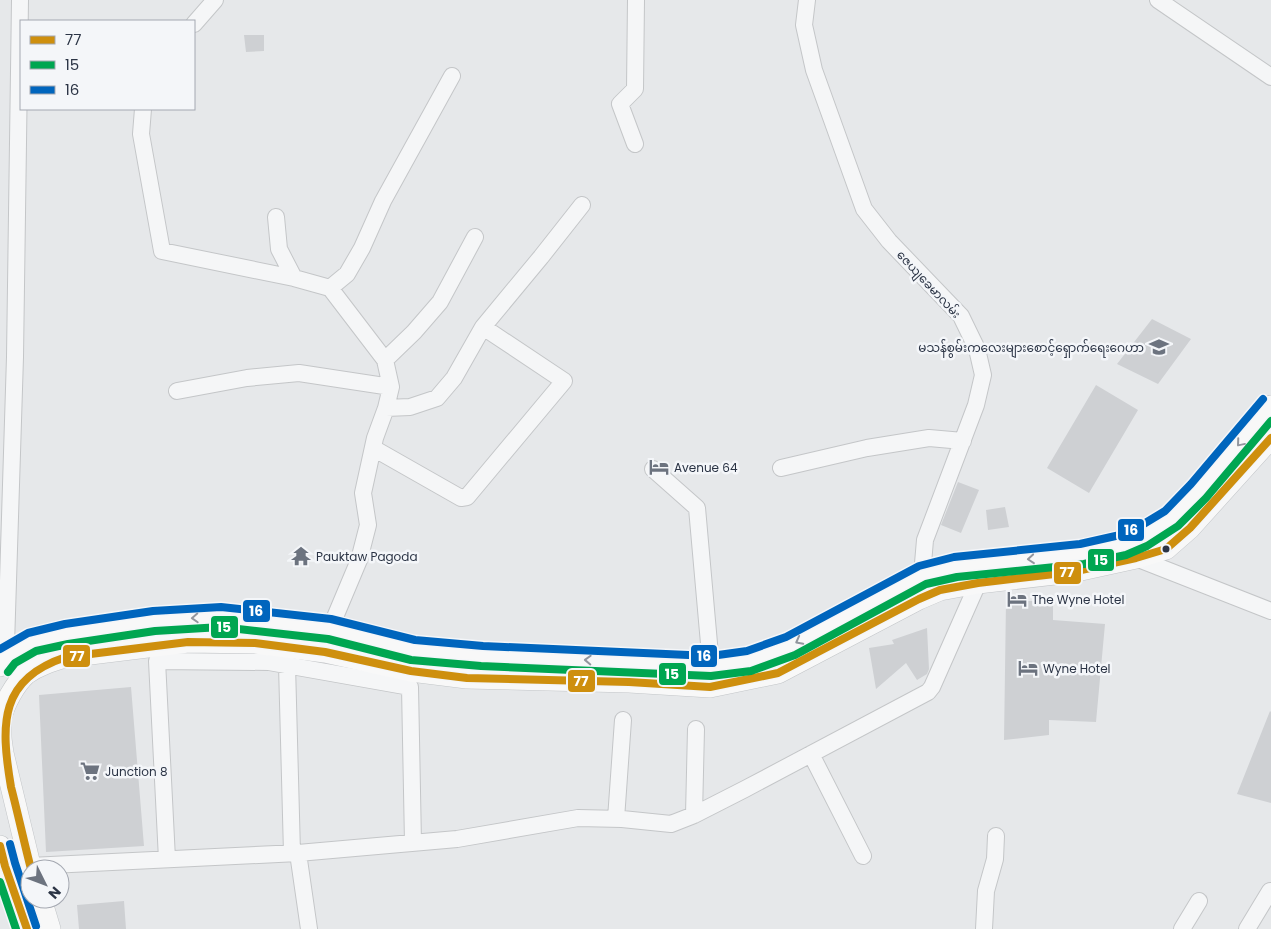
<svg xmlns="http://www.w3.org/2000/svg" width="1271" height="929" font-family="Poppins,'Noto Sans Myanmar',sans-serif">
  <style>
    .building { fill: #ced0d3 }
    .lines { fill: none; stroke-linecap: round; stroke-linejoin: round }
    .minor-casing { stroke: #c4c6c8; stroke-width: 18 }
    .major-casing { stroke: #c2c5c8; stroke-width: 22 }
    .minor { stroke: #f5f6f7; stroke-width: 16 }
    .major { stroke: #f8f8f8; stroke-width: 21 }
    .bus-1-casing { stroke: #f4f6f9; stroke-width: 11 }
    .bus-2-casing { stroke: #f4f6f9; stroke-width: 11 }
    .bus-3-casing { stroke: #f4f6f9; stroke-width: 11 }
    .bus-1 { stroke: #ce8f0e; stroke-width: 8 }
    .bus-2 { stroke: #00a651; stroke-width: 8 }
    .bus-3 { stroke: #0065bd; stroke-width: 8 }
    .oneway { stroke: #92969e }
    .bus-dot { fill: #2b3445; stroke: #f4f6f9; stroke-width: 2 }
    .labels { text-anchor: middle; dominant-baseline: central; stroke-width: 5; stroke-linejoin: round; paint-order: stroke }
    .street-label { font-size: 12px; fill: #2b3445; stroke: #f4f6f9 }
    .poi-label { font-size: 12px; fill: #2b3445; stroke: #f4f6f9; text-anchor: start }
    .line-badge { stroke: #f4f6f9; stroke-width: 2 }
    .badge-label { font-size: 14px; text-anchor: middle; font-weight: bold; fill: #fff }
  </style>
  <rect width="100%" height="100%" fill="#e6e8ea"/>
  <path class="building" d="M244,35H264V51L246,52Z
    M1152,319L1191,339L1158,384L1117,364Z
    M1096,385L1138,410L1089,493L1047,468Z
    M958,482L979,490L961,533L941,525Z
    M1005,507L1009,527L988,530L986,510Z
    M1006,601H1053V620L1105,624L1096,722L1049,720V735L1004,740Z
    M927,628L929,669L927,674L917,680L906,663L876,689L869,648L894,644L892,640Z
    M131,687L144,846L46,852L39,695Z
    M1270,711L1271,712V803L1237,794Z
    M124,901L126,929H79L77,905Z"/>
  <g class="lines">
    <defs>
      <path id="minor" d="M807,0L804,25L814,70L864,209L889,241L961,316L977,349L983,375L976,405L925,540L922,575L925,585
        M1158,0L1271,77
        M194,24L215,0
        M143,109L141,134L162,251L294,278
        M635,144L620,104L635,89L636,0
        M276,217L279,249L294,278L330,288
        M385,360L414,332L440,302L475,237
        M177,391L247,378L299,373L391,387
        M386,408L391,387L385,360L330,288L347,274L362,248L383,201L452,76
        M373,448L461,498L467,497L564,381L483,327
        M781,468L867,448L929,438L963,441
        M653,469L697,508L711,666L713,677
        M1132,555L1136,558L1271,611
        M6,645L15,357L20,0
        M325,652L330,629L359,560L368,525L363,493L375,438L386,408L410,407L437,398L454,378L483,327L541,257L582,205
        M287,665L292,853
        M811,754L863,856
        M694,815L696,729
        M616,819L623,720
        M298,853L309,929
        M167,859L157,661L269,662L410,687L413,843
        M30,866L298,853L457,839L578,818L622,819L671,824L694,815L745,789L928,692L932,687L978,583
        M984,929L986,891L995,859L996,836
        M1182,929L1199,901
        M1247,929L1270,891"/>
      <path id="major" d="M0,666L8,655L32,642L66,634L154,621L221,617L330,629L413,650L482,656L711,666L749,661L768,655L790,646L922,575L955,567L1082,554L1123,545L1142,537L1171,519L1198,491L1271,406
        M0,846L5,866L27,929
        M31,869L3,753C1,742 0,729 1,718C4,704 15,684 26,674C38,665 52,661 66,657L188,642L255,643L325,652L411,671L467,678L629,682L710,687L778,673L919,599L940,590L978,583L1072,572L1136,558L1166,549L1190,528L1271,438
        M41,899L50,929"/>
    </defs>
    <use href="#minor" class="minor-casing"/>
    <use href="#major" class="major-casing"/>
    <use href="#minor" class="minor"/>
    <use href="#major" class="major"/>
    <defs>
      <path id="bus-1" d="M0,846L5,866L27,929
        M31,869C24,842 18,814 11,787C0,722 0,679 66,657L188,642L255,643L325,652L411,671L467,678L629,682L710,687L778,673L919,599L940,590L978,583L1072,572L1136,558L1166,549L1190,528L1271,438"/>
      <path id="bus-2" d="M8,672L15,663L36,651L68,644L155,631L221,627L328,639L411,660L481,666L711,676L751,671L795,655L926,584L957,577L1084,564L1126,555L1147,546L1178,526L1206,498L1271,421
        M0,882L16,929"/>
      <path id="bus-3" d="M0,649L28,633L65,624L153,611L221,607L331,619L415,640L483,646L711,656L747,651L786,637L919,566L954,557L1080,544L1120,535L1137,528L1165,511L1191,484L1263,399
        M10,844L15,863L36,926"/>
    </defs>
    <use href="#bus-1" class="bus-1-casing"/>
    <use href="#bus-2" class="bus-2-casing"/>
    <use href="#bus-3" class="bus-3-casing"/>
    <use href="#bus-1" class="bus-1"/>
    <use href="#bus-2" class="bus-2"/>
    <use href="#bus-3" class="bus-3"/>
  </g>
  <defs><path id="oneway-chevron" d="M-2-3.5L2.5 0L-2 3.5" fill="none" stroke-width="1.6" stroke-linecap="round" stroke-linejoin="round" transform="scale(1.25)"/></defs>
  <g class="oneway">
    <use href="#oneway-chevron" transform="translate(1240 443) rotate(130)"/>
    <use href="#oneway-chevron" transform="translate(1031 559) rotate(175)"/>
    <use href="#oneway-chevron" transform="translate(195 618) rotate(177)"/>
    <use href="#oneway-chevron" transform="translate(799 641) rotate(152)"/>
    <use href="#oneway-chevron" transform="translate(588 660) rotate(-178)"/>
  </g>
  <defs>
    <symbol id="school-bare" viewBox="-9 -9 18 18"><path d="M0-5L7-2L0 1L-7-2ZM-4 1L0 2.5L4 1V4Q0 6-4 4Z" fill="#6c737f" stroke="#f4f6f9" stroke-width="2.5" paint-order="stroke"/></symbol>
    <symbol id="hotel-bare" viewBox="-9 -9 18 18"><path d="M-6-4.5h1.5V1H6V5H4.5V3h-9V5H-6ZM-4 0a1.8 1.8 0 1 1 3.6 0ZM.5 0V-2.5h3Q6-2.5 6 0Z" fill="#6c737f" stroke="#f4f6f9" stroke-width="2.5" paint-order="stroke"/></symbol>
    <symbol id="temple-bare" viewBox="-9 -9 18 18"><path d="M0-6L5-2H3V0L6.5 2.5H4V6H1.5V3h-3V6H-4V2.5H-6.5L-3 0V-2H-5Z" fill="#6c737f" stroke="#f4f6f9" stroke-width="2.5" paint-order="stroke"/></symbol>
    <symbol id="supermarket-bare" viewBox="-9 -9 18 18"><path d="M-6-5.5h2.5l.6 2H6L4.5 2H-2.5L-4.4-4H-6ZM-1.5 3.2a1.3 1.3 0 1 0 .1 0ZM3 3.2a1.3 1.3 0 1 0 .1 0Z" fill="#6c737f" stroke="#f4f6f9" stroke-width="2.5" paint-order="stroke"/></symbol>
  </defs>
  <g fill-rule="evenodd">
    <use href="#school-bare" x="1145" y="333" width="28" height="28"/>
    <use href="#hotel-bare" x="645" y="453" width="28" height="28"/>
    <use href="#temple-bare" x="287" y="542" width="28" height="28"/>
    <use href="#hotel-bare" x="1003" y="585" width="28" height="28"/>
    <use href="#hotel-bare" x="1014" y="654" width="28" height="28"/>
    <use href="#supermarket-bare" x="76" y="757" width="28" height="28"/>
  </g>
  <circle class="bus-dot" cx="1166" cy="549" r="4.5"/>
  <g class="labels">
    <g class="street-label">
      <text transform="translate(929 284) rotate(47)">ဇေယျခေမာလမ်း</text>
    </g>
    <g class="poi-label">
      <text x="1144" y="347" text-anchor="end">မသန်စွမ်းကလေးများစောင့်ရှောက်ရေးဂေဟာ</text>
      <text x="674" y="467">Avenue 64</text>
      <text x="316" y="556">Pauktaw Pagoda</text>
      <text x="1032" y="599">The Wyne Hotel</text>
      <text x="1043" y="668">Wyne Hotel</text>
      <text x="105" y="771">Junction 8</text>
    </g>
  </g>
  <g class="line-badge">
    <rect x="1117" y="518" width="28" height="24" rx="5" fill="#0065bd"/>
    <rect x="1087" y="548" width="28" height="24" rx="5" fill="#00a651"/>
    <rect x="1053" y="561" width="29" height="24" rx="5" fill="#ce8f0e"/>
    <rect x="242" y="599" width="29" height="24" rx="5" fill="#0065bd"/>
    <rect x="210" y="615" width="29" height="24" rx="5" fill="#00a651"/>
    <rect x="62" y="644" width="29" height="24" rx="5" fill="#ce8f0e"/>
    <rect x="690" y="644" width="28" height="24" rx="5" fill="#0065bd"/>
    <rect x="658" y="662" width="29" height="24" rx="5" fill="#00a651"/>
    <rect x="567" y="669" width="29" height="24" rx="5" fill="#ce8f0e"/>
  </g>
  <g class="badge-label">
    <text x="1131" y="535">16</text>
    <text x="1101" y="565">15</text>
    <text x="1067" y="577">77</text>
    <text x="256" y="616">16</text>
    <text x="224" y="632">15</text>
    <text x="77" y="661">77</text>
    <text x="704" y="661">16</text>
    <text x="672" y="679">15</text>
    <text x="581" y="686">77</text>
  </g>
  <rect x="20" y="20" width="175" height="90" fill="#f4f6f9" stroke="#a4a8b1"/>
  <rect x="30" y="36" width="25" height="8" fill="#ce8f0e" stroke="#a4a8b1"/>
  <text x="65" y="45" font-size="15" fill="#2b3445">77</text>
  <rect x="30" y="61" width="25" height="8" fill="#00a651" stroke="#a4a8b1"/>
  <text x="65" y="70" font-size="15" fill="#2b3445">15</text>
  <rect x="30" y="86" width="25" height="8" fill="#0065bd" stroke="#a4a8b1"/>
  <text x="65" y="95" font-size="15" fill="#2b3445">16</text>
  <g transform="translate(45 884) rotate(132)"><circle r="24" fill="#f4f6f9" stroke="#a4a8b1"/>
  <path d="M0-4L9 19L0 12L-9 19Z" fill="#6c737f"/>
  <text y="-8" font-size="14" font-weight="bold" text-anchor="middle" fill="#2b3445">N</text>
  </g>
</svg>
